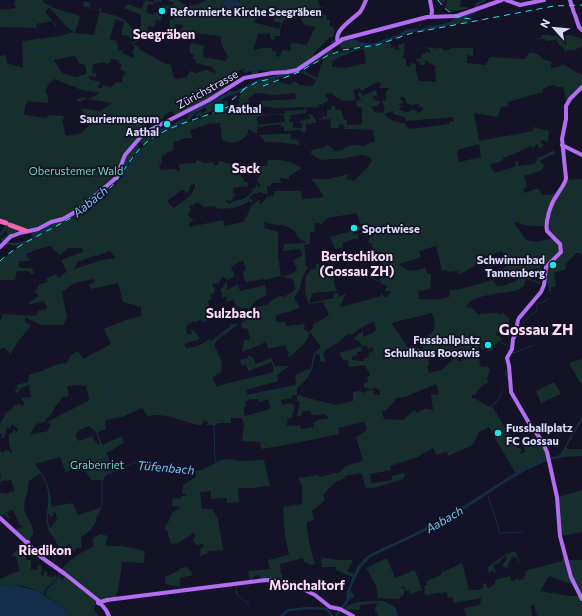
<svg xmlns="http://www.w3.org/2000/svg" width="582" height="616" font-family="Commissioner,sans-serif">
  <style>
    .green { fill: #162f2c; fill-rule: evenodd }
    .water { fill: #142d48 }
    .lines { fill: none; stroke-linecap: round; stroke-linejoin: round }
    .stream { stroke: #142d48; stroke-width: 1 }
    .canal { stroke: #142d48; stroke-width: 2 }
    .river { stroke: #142d48; stroke-width: 2.5 }
    .major { stroke: #b26df0; stroke-width: 4 }
    .highway { stroke: #ef62b4; stroke-width: 5 }
    .rail { stroke: #1be7e7; stroke-width: 1; stroke-dasharray: 6 5; stroke-linecap: butt }
    .poi-dot { fill: #1be7e7; stroke: #141226; stroke-width: 1.5 }
    .labels { text-anchor: middle; dominant-baseline: central; stroke-width: 3.5; stroke-linejoin: round; paint-order: stroke }
    .poi-label { font-size: 11px; font-weight: bold; fill: #dbdbfb; stroke: #141226; text-anchor: start }
    .street-label { font-size: 11px; fill: #dbdbfb; stroke: #141226 }
    .park-label { font-size: 11px; fill: #6dd5b0; stroke: #141226 }
    .water-label { font-size: 12px; font-style: italic; fill: #74c3f0; stroke: #141226 }
    .quarter-label { font-size: 13px; font-weight: bold; fill: #fbddf3; stroke: #141226 }
    .district-label { font-size: 15px; font-weight: bold; fill: #fbddf3; stroke: #141226 }
  </style>
  <rect width="100%" height="100%" fill="#141226"/>
  <path class="green" d="M15,0H43V2L53,8L80,16L75,33L94,35L100,11L83,6L84,1L91,3L89,7L98,10L99,8L102,9L101,12C113,15 126,17 132,29L141,27V15L124,8L127,4L142,9L145,0L153,2L154,0H162L161,2L155,1L157,4L154,2V4L148,5L146,12L153,15L154,12L157,13L159,7L157,4L160,7L162,5L165,6L173,5L174,2H172L167,0H177L187,6L196,5L206,0H223L222,5L225,8L234,11L240,2L236,0H318L320,7L329,6L320,8V10L323,12L324,15H327V20H330L329,26H332L336,33L334,32L333,37H330L313,54L315,56L338,42L336,39C354,32 357,45 371,44L400,36L406,29L422,30L428,27L429,25V26L449,24L454,21L457,17L465,14L467,17L473,19H464L473,21L418,32L412,31L410,33L375,45L342,49L340,45L331,49L334,53L300,71L289,75L260,81L236,93H232L221,100L222,102L227,100L228,106H222L221,103L217,105L218,109L196,117L195,114L201,111L202,113L207,110L205,107L195,113L190,120L161,133L143,145L140,142L138,144L139,149C130,161 122,175 112,186C87,212 53,228 22,245L21,243L33,237L31,231L39,228L27,230H16L17,232L2,243L1,239L8,234L5,231L0,237V232L5,226L0,224V56L5,55L7,63L23,68L22,41L60,36L74,32L66,26L49,7L45,12L57,26L56,27L52,21L36,24L37,28L0,27V8L1,10L16,8L14,4ZM165,7L169,9L170,7L172,8V16H174L173,20H170L169,25H170L169,29L170,32H175V24L183,25V28L180,29L179,32L221,36V43L228,57L226,61L203,57L204,46L191,43L189,50L190,51V54L194,55L193,59L196,60V63L212,67L216,72L215,73L206,70L196,73L190,71L187,77L174,79L171,65L159,61V60L139,49L140,47L133,44L146,37L141,38V32L146,31L148,36H149L147,27L155,26L156,20L161,21L162,17L157,13H159L162,9L163,10ZM261,13L276,16L273,21L281,23L279,29L253,22L258,18ZM298,13L304,25L316,27L312,33L307,45L291,43L290,51L282,50L280,56L277,57L276,54L277,52L272,51V48H262L253,50L258,34L269,33L271,39L274,40L275,36H280V29L284,19L285,20ZM116,19L124,22L121,35L128,36L130,39L136,36L138,40L131,43L135,47L134,50L131,52L134,53L133,58L122,53L124,50L119,51L116,41L109,39ZM75,56L79,63L85,65L87,74L75,77L62,73L54,60ZM111,59L119,60L118,62L122,64L120,69L126,72L122,78V82L115,83L111,87L103,85L102,88H98V85H100V82L89,79V76L96,77V73H92L93,64L105,62L106,64L108,63H110ZM246,68L243,71L244,73L251,71L252,76H257L258,72L257,69H258L276,72V76L258,80L236,91L231,92L230,91L227,94L217,97L196,109L185,120L183,119L175,124V126L172,127L171,126L168,127V128L162,130L159,126L139,136V132L145,125L162,119L164,115L172,111L175,116L223,92L222,90L227,87L229,84L226,81L228,78C234,75 239,70 246,68ZM54,79L82,90L100,93L90,99L81,97V99H77V102L86,99L113,103L100,111L80,108L90,124L82,133L67,136L65,135L63,121L64,116L48,115L47,118L24,115L25,106L28,101L48,103V97L45,91L49,84Z
    M439,0H445V1L442,4L446,6L447,0H461L460,7H468V9L452,11V13L443,5Z
    M541,35H551V36L571,35L582,39V46L573,51L572,50L564,51L563,47L559,45L556,40L546,41L545,39H538L537,38H542Z
    M390,42L391,48L394,47L396,50L399,49L398,45L405,43L403,59L406,58V66H410L411,63L416,64V71L419,81L436,82L435,66L425,60V65H420V62L416,61L417,58L420,59L422,54H425V52L430,53V50L426,47L433,48L436,49L438,47L446,51L452,48H473V56L467,55V63L485,65L490,57L525,59L528,55L527,52L529,54L533,52L542,57V59L552,62L550,66L553,68L564,65L582,75V88L566,103L564,89L563,87H557L556,85L548,86L543,89V92L508,102L509,106L501,107L498,117L474,113L479,141L533,131V127L549,131L548,142L541,140L540,142L544,145L540,149L537,144L533,148L531,146L516,153L502,158L504,160L490,165L494,173L516,166L515,162L518,161V166L535,164L538,157L543,156L554,150L555,155L554,156L553,154L539,161L544,165L542,170L524,176L527,186L523,190L525,193L538,188L542,194C558,198 561,188 567,175H568L569,180L582,179V256L581,253H576L565,265L566,269L554,273L556,286L551,287V296L549,284L545,283V275L549,261L542,264L540,268L531,270L530,279L540,282V284L526,279L524,286L518,290C505,294 472,293 466,307L474,309L478,314L497,313L501,315L503,313L509,318C509,328 504,330 496,333L497,336H499L502,339L494,346L493,344L491,343L493,341L488,340L493,347L490,352L485,348L483,350L479,346L477,352L481,367L488,366L490,370L487,379L489,382L482,386L475,395H472V398H474L492,408L493,407L517,449L519,447L522,451L519,453L520,454L525,452L524,444L539,436L549,460L523,471L448,520L371,557C361,565 355,578 350,590L355,596L349,600C349,596 347,595 348,592C350,580 358,564 366,557L421,530L425,527L430,520L432,525L462,508L515,473L489,427L479,432L473,445L448,456L447,451L437,455L433,448L418,457L390,466L391,470L370,474L371,483H375L392,480V476L404,473L405,476L401,480L370,489V487L367,488L365,486L362,473L345,476V478L334,483L323,495L325,500L312,511L314,520L307,522C306,531 312,555 315,564L312,565L304,562L303,558L280,564L281,574L283,575L282,580L274,579L261,580L260,575L255,576L250,581L248,571L270,569L268,560L289,555L285,537L283,507L302,504V486L298,478L318,475L319,477L340,472L346,466L363,461L356,437L367,430L364,422L338,428L339,434L296,443L262,449L259,442L242,441L244,425L242,418H231V423H219L214,426L211,425H207L208,422L203,420L202,425H198L167,416L157,415L147,416L142,408L122,417L106,420L105,422L106,429L97,433L102,445L122,436L124,443L106,453L114,470L106,475L102,480H91L83,467L80,464L66,473L60,457L35,464C46,480 52,488 51,507L73,503L78,515L100,508L95,519L96,521L91,530L81,537V548H76V550L73,551L71,544H69L63,550L62,549L64,547L58,545L48,529L46,519H47L50,528L57,519L55,512L53,513V516L50,517L49,514L47,513C49,496 50,488 40,473L28,482C29,490 25,498 24,507C24,518 42,531 27,541L14,530L23,527V525L20,526L13,510L7,512L10,518H8L5,514L0,517V493H4L5,494L15,491L11,480L2,481L0,484V477L1,476L0,472V451H1L2,453L6,450L9,451L10,453L12,452L9,444V434H11L12,432L15,433L13,432V430L17,432L18,429L13,425H11V428L7,427L4,438H1L2,433H0V425L6,412L10,411V410L13,408V407L20,403L22,406L25,405L21,398L31,397L29,385L19,389V391L16,393L15,390L18,388L16,385L28,382L29,375C33,373 38,372 42,371C51,368 56,363 66,364L71,355L78,351L83,359L111,344L104,329L126,320L141,316V307L123,302L118,283L91,289L89,284L93,283L95,280L94,279L75,283L62,292L67,317L63,325H41L25,317V322L30,325V327L16,344L11,354L5,348L0,349V322L3,314L36,316L39,310L41,311L47,308L44,301L27,305L30,302L39,296L34,291L37,289L40,284L48,282L46,279L56,274L59,278L67,271L61,260L83,252L82,248H68L60,255L50,246L25,253L30,261H19V267L22,268H32L34,274H31L29,271H17L15,280H0V282V262C22,240 60,227 86,209C98,201 110,191 120,179C129,166 135,152 148,143C173,123 206,119 234,105L235,106L240,103L238,100L240,98L239,96C249,83 264,80 280,78L263,85L265,86L276,81L290,85L294,81L300,85L313,86L316,80L300,72L304,71L317,78C319,72 320,65 324,60C331,51 377,46 390,42ZM360,49L364,50L366,63L346,68L332,67C332,65 332,63 333,61C334,59 357,50 360,49ZM380,82L381,85L379,86L380,88H388L389,90L386,91V101L382,100L384,107H385L383,113L374,112L373,109H372L371,106H377L381,102L374,99L373,97L378,95L375,90L363,96L360,92L358,93L361,101H359V99L356,102L357,107H362V124L347,125V120H344L341,110H336L334,105L331,107V110H327V116H323V118L316,120L312,114L306,116H310V119H306L303,121L302,120L300,121V123H302V128H293V122H289L291,115L306,113V107H313L314,108L319,107L318,105L321,104L323,105V103L328,101V98L324,97L326,96L327,93L329,94L330,92L339,99L340,97L341,101L356,100L353,90L360,88L361,91L375,83ZM257,93L274,95L295,93L296,99L261,101V106L277,108L305,107V110L285,111V114L262,115L251,113L248,98ZM401,97H405L406,103L412,105L418,104L420,107H423V110L421,111L420,113L412,109L411,111L407,112L400,110L399,109L403,106L399,105V103L403,104V101L400,100ZM393,111V114L405,117L406,121L454,117V121L449,122V124L410,129L406,126V124C397,122 390,121 384,114ZM271,115H284L285,122L258,125L257,117ZM330,119L331,128H338L339,124L344,125V129L372,130L373,131L375,141L364,146L354,145L346,147L343,150L333,151L334,148L331,149L330,146L327,145C323,150 316,147 311,151V154L321,160L346,158L362,155L368,156L372,160L368,167L354,181L346,179L349,174L328,179H311L319,189L324,197L302,199L301,191H274V195L267,197L262,203L260,204L259,200L251,206L246,218L243,222L225,226L223,220L190,227L189,222L196,220H192L188,214L191,209L189,207L198,202L204,207L214,206L219,209L233,208L242,205L250,201L251,204L253,200H251L250,197L254,193L256,194L260,191L261,193L268,194L267,186H270L272,183H283L280,181V178L289,179V176L302,168C291,161 281,159 268,160L267,166H260V176L257,179L258,182L261,186L259,187L257,184L255,188H252L253,191C249,194 247,198 242,199C237,201 234,200 230,204L226,201L227,199L230,202L236,194L232,192L234,188L244,186L247,187L248,186V182H245L241,175L239,176L240,171L231,166L230,164L219,161L218,165H214V162L204,163L197,160L195,163L179,164L180,171L176,169L161,170L159,164L162,163L161,158L168,152L173,151L174,142L185,138H193L190,132L191,130L208,124L220,123L222,140C233,145 241,142 248,134V129L257,134V127L281,124V126L284,127V131L301,130V132H306V124L316,123V120ZM479,144L481,157L459,162L457,150ZM195,184C196,195 182,201 174,208L169,204L168,200L182,190L188,193L190,185ZM357,213L360,224H364L367,226V228H372L368,243H371L374,251L381,252L384,267L381,269L371,267L372,271L382,270L384,275H389L394,277L393,280L388,278H380L381,283L387,286L385,291H391L387,297H385L380,293L381,296L342,307L340,306L346,294L339,297L338,293L334,294V298L310,303V299L313,293L337,291L334,284V274L319,271V264H316V268L311,270L306,276L305,292L309,304L323,302L329,315L313,325V328L309,332L304,329L305,325L303,324L287,326L285,322H277L275,316C283,312 292,312 300,307L294,298C302,290 300,277 308,268L305,264L306,262L304,245L310,244V232H314L315,223L323,224V221L328,218ZM265,222C271,225 275,225 282,225C287,226 291,228 295,231L297,236L306,243L284,244L283,251L300,249L302,256L293,260L297,270C292,274 288,276 281,276L278,256V233L279,232L264,228ZM514,222L529,226H545L552,238L538,242L527,241L516,226ZM436,246L442,270H446L448,272L458,271L459,274C469,271 474,264 484,260V257L502,251L505,260L509,263L508,265L503,269L504,278L522,271L524,275L517,278L518,280L505,285L497,286L493,280L461,289L450,290L449,297C440,300 429,300 419,299L418,291L430,289L431,275L427,273L425,268C414,271 407,273 399,264L421,257L419,251ZM110,251L115,258L102,260L74,269L78,262L96,255L97,256ZM243,260L246,270L243,272L244,279L246,282L264,279V280L280,276L293,279L295,290L284,297L280,296L272,300L267,305L252,308L249,311L250,313L246,318L247,320L241,324L243,329L247,328L250,339L244,340L242,352L266,342L268,349L285,345L289,354L288,356L289,357L291,356L306,342L310,332L321,347L314,354L311,368L295,375L296,385L248,395L246,390L278,381L277,375L289,366H275L271,358L256,364L253,357H251L250,355L248,356V358L240,360L242,366L246,364L248,371L272,362L274,372L225,384L217,387L212,378L221,372L222,362L214,344L221,337L236,326L237,324H230V327L211,341L209,339C199,347 198,346 186,348L184,344L200,339L194,330H191L192,334L187,335L186,326L194,321L196,322L200,319L204,322L213,317L206,316L208,311L206,308L209,306L208,301L212,299L210,295L214,293L215,290L212,285L213,283L216,284L217,283H219L222,277L227,279V281L235,276L231,267ZM432,313C436,324 437,333 424,337L423,349L408,347L391,323ZM374,321L376,329L374,332L363,337V331L353,338L358,341L363,346L339,353L343,360H348L349,367L365,365L370,375L367,378L368,382H367L364,384V387L370,389L376,388L380,391V395H375L373,390L366,391L364,393L359,391L353,392V401L335,405L297,395V388C303,384 311,374 313,366C314,361 314,358 316,353L320,355V361L326,362L323,354C327,348 331,347 336,344C341,341 344,336 350,333V335H351L362,327ZM367,345L368,349L372,347L374,351L368,353L369,357L364,359V361L352,360V357L357,355V352L362,351L361,348L363,346ZM428,350L466,355L461,361H458L455,358L441,370L429,373L427,366L429,365ZM436,384L439,395L431,394L433,410L424,409L417,413L414,410L403,420L384,419L382,412L390,407L396,398L405,397ZM80,385L86,386L89,399L88,401L47,422L51,424L48,431L30,435L36,424L44,422L46,419L51,415L55,407L62,398L69,396L67,386ZM292,395H297V401L300,402L297,416H301L302,411H311V415L325,414L328,417L327,419H319L313,423L314,427L301,429L300,425L291,426L286,425L288,421L287,418H291L295,406L290,403L282,405L281,400L292,398ZM250,399H258L259,402L268,399L271,409L244,416V407L246,406L245,402ZM89,426L97,433L96,434L100,444H98L95,442L93,436L79,441L75,435L81,429Z
    M274,134H291V139L298,140L300,145L276,142H265L259,135Z
    M355,230L354,235L359,234L357,239H354L342,243L343,247L335,249L330,237Z
    M225,283H227V290L238,284L240,291L265,285L267,295L257,300L248,310L247,308H240L237,306L236,307L234,299L227,302L226,299L227,298L226,296L223,298L221,296L223,294L220,289L223,287Z
    M582,359V382L580,383L569,363Z
    M554,382L561,394L541,403L536,391Z
    M582,416V420L566,447L568,449H582V456L564,457L550,460L549,458L560,455Z
    M229,459L240,461L264,460L270,486L252,488H238L239,502L227,503V498L211,499V491L200,492L202,509H212L218,519L223,550L208,551V553L200,556L201,548L204,547L203,544L196,545L193,539L195,537L194,533L178,543L171,544L167,530L164,529C165,526 168,522 170,519C172,513 172,511 179,509L180,507L179,506L174,507L172,505L173,498L181,499V497L187,495L182,493L183,485L196,477V471C208,471 215,459 229,459Z
    M582,490V532L561,536L558,497Z
    M100,534L108,536L105,546H122L145,551L144,563L122,562L119,585L116,597L101,601L62,570C66,562 85,549 94,547L92,539Z
    M27,546L30,547L28,549H19V556H26V560H31V570H38V565L42,566L41,575L44,576V571L47,572V576L53,577L55,575H56L57,578L45,590L43,595C31,585 14,584 0,586V578L1,579L10,574L20,571L16,556H11L18,549Z
    M515,551L519,560V565L517,558L513,556L508,564V567L505,568L502,565L507,559L506,555L497,564L496,563L493,566L496,571L495,573L492,571L489,573L487,568L506,554Z
    M321,557L338,560H353L347,571L354,574L353,577L336,570V567H322Z
    M564,557L567,560H582V616H537L534,605H531L532,616H466L464,608L480,605L481,598L454,603L453,597L448,598L447,592L425,595L424,590L425,589L424,586L427,585L426,581L441,575V573L462,563L469,590H479L483,588V584L487,583L486,587L489,588L495,584V580L510,576L512,581L516,580V578H518V580L525,579L524,576L526,575L525,571L562,561ZM549,576L574,585L580,596H569L540,591Z
    M387,558L395,578L415,570L422,590L410,594L409,590L406,591L404,586L401,587L405,590L403,596L400,597V598L399,599L378,598L376,586L366,568Z
    M188,567L189,570L191,571L192,575L180,578V587L165,584V577L180,570V568Z
    M67,576L97,601V604L93,606L95,608L94,610L99,616H70L63,607L45,595L47,590L59,578L61,577L62,581L64,577Z
    M382,601L395,607L398,616H378L377,612L374,610L378,603L360,605L359,610L345,609C350,600 371,602 382,601Z"/>
  <path class="water" d="M223,0H237L244,6V9L240,11L225,9L222,5Z
    M15,585L37,591L63,607L70,616H0V586Z"/>
  <g class="lines">
    <path class="stream" d="M418,26L421,24
      M419,26L422,24
      M417,30L418,29
      M410,31L415,28
      M24,49L46,48
      M303,72L315,78L319,84L336,94
      M155,95L158,96L163,111L166,112L163,118
      M337,95L338,97
      M142,149V153
      M147,151C158,155 158,149 165,150
      M126,175L131,165L139,159L141,153
      M111,186H112
      M114,186L120,183L125,176
      M512,209L513,221
      M67,222L71,221L74,223
      M513,222L514,226L526,241L534,243
      M537,243H546L554,241L556,243
      M239,245C249,238 247,234 261,231L260,223
      M35,248L42,239L56,231L65,223
      M341,250L342,243L349,232
      M15,251L20,249
      M561,262L570,258L576,252L582,250
      M370,276L375,280L383,283
      M548,276L549,286L550,287L549,291
      M389,284L392,285L396,290
      M209,289L234,249
      M396,290L400,295L399,298
      M181,312L200,297
      M531,315L538,310L536,306C539,301 546,303 549,298
      M242,324L247,320L248,316
      M353,325L358,322L382,315L398,299
      M518,330L530,315
      M560,334L572,329
      M134,339L135,344
      M215,340C219,333 228,328 236,326
      M211,343L214,340
      M501,343L511,347
      M533,346L534,345
      M511,353C516,354 526,347 532,346
      M104,362L106,360L117,355L126,346L136,345L157,335L177,319
      M508,369L505,372L508,379
      M133,370L143,366L164,365L171,361L184,359L192,353L205,349
      M53,385C60,377 69,377 79,377L81,375L99,369L104,363
      M297,386C303,384 310,373 312,367C313,362 312,358 315,354C323,342 340,333 352,325
      M506,388L508,386
      M275,390L296,387
      M503,390L504,389
      M502,392L497,401L492,405V407L527,468
      M220,417L219,415L226,401L234,402L244,396L273,390
      M104,421L105,420L102,409L108,396V394L114,380L119,374L121,376L132,372V370
      M214,425L220,419
      M214,427L215,462
      M97,432L104,428V422
      M97,434L113,470
      M514,435V436
      M15,439L22,421L25,415L45,395
      M15,440L20,454L32,460
      M560,457L582,418
      M551,459L565,456L582,455
      M33,462C40,474 50,483 49,498
      M488,496L500,533L522,532
      M49,528L47,521L49,499
      M50,529L61,549
      M570,563L581,562
      M54,564L55,556L75,538L85,534L93,525L102,506V483L104,477L108,474L136,462L192,472L203,470L221,461H237
      M564,564V570L568,574
      M573,577L582,579
      M556,578L564,572
      M236,587L237,595L248,603V606
      M507,587L509,590L514,592
      M43,595L59,577V572
      M382,603L386,605L395,616
      M345,608L355,604L380,601L387,603L390,607L395,609L397,616"/>
    <path class="canal" d="M332,42L339,38H343
      M244,71L255,68L273,71
      M228,95L230,92
      M188,115L194,111H196L223,98L225,96
      M175,124L184,119
      M142,137L167,128
      M126,177L125,172L138,153L136,143
      M60,234L74,223
      M9,260C18,259 23,252 31,251"/>
    <path class="river" d="M475,9L477,4L485,0
      M340,43L348,40L366,45H375L383,41L400,36L406,31L422,30L449,24L458,18L474,13
      M227,95L237,92L258,81L285,75L298,71L308,65
      M211,101L226,96
      M140,139L169,128L187,120L196,110L205,104
      M78,212C99,198 117,185 125,161
      M5,244L8,243C19,247 34,240 42,232C45,230 46,227 49,225
      M281,616L289,610L308,608L327,609L332,616
      M336,616L348,600V592L350,587L359,567L368,557C389,545 414,537 436,524C473,504 507,475 546,460"/>
    <path class="major" d="M430,0L432,11L431,17
      M506,0L520,5L544,0
      M570,0L574,13
      M575,15L579,27L582,30
      M338,42C333,31 353,19 360,12C363,8 364,4 366,0
      M562,145L582,155
      M10,237L20,233L38,229L51,222L63,219L77,211L116,178L125,155L144,133L209,100L244,78L272,73L287,72L297,70L343,39L427,17L457,16L502,0
      M0,247L11,236
      M519,318L541,292L544,285L546,267L561,252L560,244L547,231C545,221 551,203 557,195C560,189 565,185 566,178L562,139L566,119V106L570,99L582,87
      M516,331L518,320
      M511,390L509,366L507,358L512,349L513,339L516,333
      M511,392L529,423L542,441L547,452L557,497L560,536L571,577L582,599
      M0,518L26,542
      M28,544H26V542H28V544L41,557L65,574L99,601
      M101,602L99,601L98,603L100,604L101,602L107,600L250,582L266,580L276,581L301,588L315,595L330,607L340,609L353,616
      M101,604L106,610L109,616"/>
    <path class="highway" d="M0,221L6,223
      M10,225L26,231"/>
    <path class="rail" d="M438,0C446,12 457,18 471,19
      M263,86L299,72L327,56L343,50L377,45L412,33L470,22L554,6L582,5
      M242,90L257,82L270,79
      M232,100L247,87
      M0,261C22,240 58,228 83,210C95,202 108,192 117,180C127,167 134,152 147,142C172,123 206,118 234,104"/>
  </g>
  <g class="poi-dot">
    <circle cx="162" cy="11" r="4"/>
    <rect x="214" y="103" width="10" height="10" rx="2"/>
    <circle cx="167" cy="124" r="4"/>
    <circle cx="354" cy="228" r="4"/>
    <circle cx="553" cy="265" r="4"/>
    <circle cx="488" cy="345" r="4"/>
    <circle cx="498" cy="433" r="4"/>
  </g>
  <g class="labels">
    <g class="poi-label">
      <text x="170" y="11">Reformierte Kirche Seegräben</text>
      <text x="228" y="108">Aathal</text>
      <text x="159" y="118" text-anchor="end">Sauriermuseum<tspan x="159" dy="13">Aathal</tspan></text>
      <text x="362" y="228">Sportwiese</text>
      <text x="545" y="259" text-anchor="end">Schwimmbad<tspan x="545" dy="13">Tannenberg</tspan></text>
      <text x="480" y="339" text-anchor="end">Fussballplatz<tspan x="480" dy="13">Schulhaus Rooswis</tspan></text>
      <text x="506" y="427">Fussballplatz<tspan x="506" dy="13">FC Gossau</tspan></text>
    </g>
    <g class="street-label">
      <text transform="translate(207 89) rotate(-29)">Zürichstrasse</text>
    </g>
    <g class="park-label">
      <text x="76" y="170">Oberustemer Wald</text>
      <text x="97" y="464">Grabenriet</text>
    </g>
    <g class="water-label">
      <text transform="translate(90 201) rotate(-39)">Aabach</text>
      <text transform="translate(166 467) rotate(5)">Tüfenbach</text>
      <text transform="translate(444 519) rotate(-30)">Aabach</text>
    </g>
    <g class="quarter-label">
      <text x="164" y="34">Seegräben</text>
      <text x="246" y="168">Sack</text>
      <text x="357" y="256">Bertschikon<tspan x="357" dy="15">(Gossau ZH)</tspan></text>
      <text x="233" y="313">Sulzbach</text>
      <text x="45" y="550">Riedikon</text>
      <text x="307" y="585">Mönchaltorf</text>
    </g>
    <g class="district-label">
      <text x="536" y="329">Gossau ZH</text>
    </g>
  </g>
  <g transform="translate(554 28) rotate(297)" stroke="#141226" stroke-width="3" paint-order="stroke">
  <path d="M0-3L7 15L0 10L-7 15Z" fill="#dbdbfb"/>
  <text y="-6" font-size="11" font-weight="bold" text-anchor="middle" fill="#dbdbfb">N</text>
  </g>
</svg>
